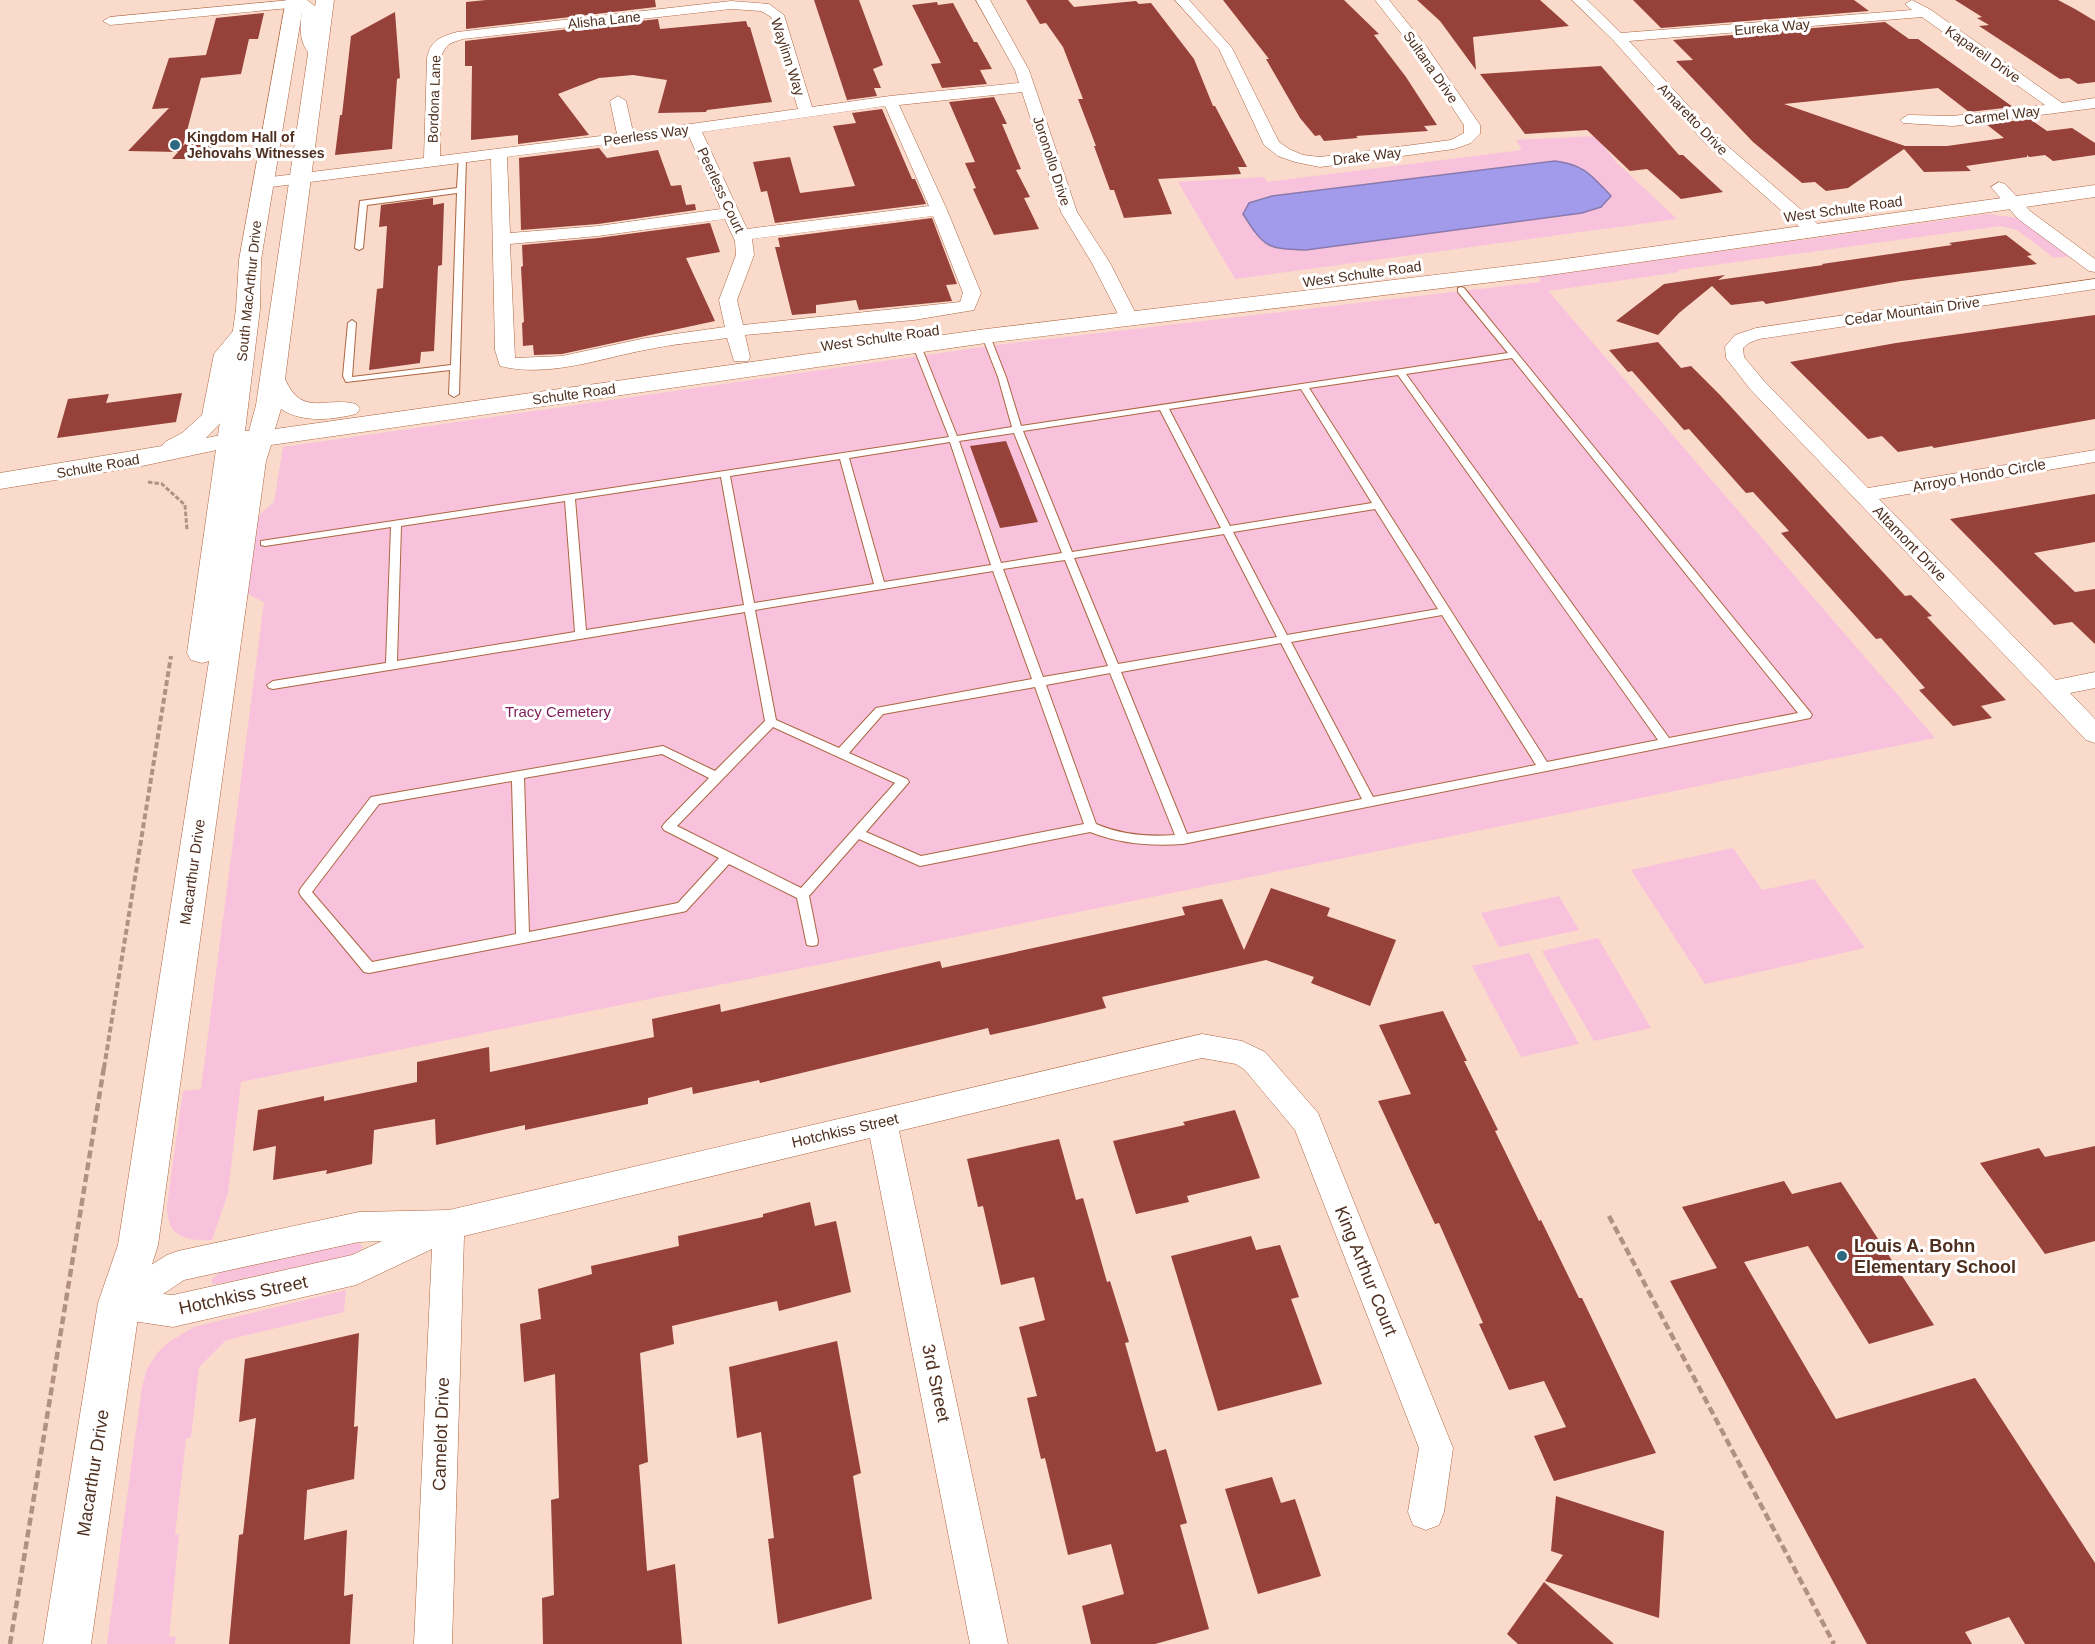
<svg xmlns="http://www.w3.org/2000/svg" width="2095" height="1644" font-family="Arial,sans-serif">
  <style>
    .green { fill: #f8c2dc }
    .water { fill: #a29aea; stroke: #897aad; stroke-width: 1.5 }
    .building { fill: #964139 }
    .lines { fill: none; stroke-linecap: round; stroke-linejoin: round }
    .service-casing { stroke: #ac6540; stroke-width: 2 }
    .minor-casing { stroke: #ac6540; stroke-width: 1 }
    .tertiary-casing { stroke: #ac6540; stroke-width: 1 }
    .secondary-casing { stroke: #ac6540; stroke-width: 1 }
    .path-far2 { stroke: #b19282; stroke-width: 3; stroke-dasharray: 4.5 2; stroke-linecap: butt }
    .path-far1 { stroke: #b19282; stroke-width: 4; stroke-dasharray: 6 3; stroke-linecap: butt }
    .path { stroke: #b19282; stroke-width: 4.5; stroke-dasharray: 8 4; stroke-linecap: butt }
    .service { fill: #fff; fill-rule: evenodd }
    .minor { fill: #fff; fill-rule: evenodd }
    .tertiary { fill: #fff; fill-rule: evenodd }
    .secondary { fill: #fff; fill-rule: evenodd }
    .poi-dot { fill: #2e6981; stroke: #fff; stroke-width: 2 }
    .labels { text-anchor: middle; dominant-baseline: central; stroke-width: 6; stroke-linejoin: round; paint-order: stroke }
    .far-street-label { font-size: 14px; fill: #4f3020; stroke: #fff }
    .far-poi-label { font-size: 14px; font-weight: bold; fill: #4f3020; stroke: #fff; text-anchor: start }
    .street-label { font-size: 15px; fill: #4f3020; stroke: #fff }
    .park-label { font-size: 15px; fill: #7e1c58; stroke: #fff }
    .near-poi-label { font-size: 18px; font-weight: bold; fill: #4f3020; stroke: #fff; text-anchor: start }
    .near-street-label { font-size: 18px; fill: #4f3020; stroke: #fff }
  </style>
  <rect width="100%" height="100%" fill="#fadaca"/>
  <path class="green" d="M1596,136L1616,162L1677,219L1235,279L1178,182L1264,177L1267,182L1522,150L1516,140Z
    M1987,214L2018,218L2071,256L2054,258L2017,230L2000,226L1678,270L1679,272L1548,291L1935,738L241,1082L228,1193L212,1240C184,1241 167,1237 167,1205L183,1091L201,1089L264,602L245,593L256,518L274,502L283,447L997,345L1540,282L1539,277Z
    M1733,848L1762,890L1814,879L1865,948L1705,984L1631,870Z
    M1559,896L1579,930L1499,947L1481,913Z
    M1598,938L1651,1028L1594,1041L1542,951Z
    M1529,953L1579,1044L1521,1057L1472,966Z
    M358,1242L363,1247L357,1254L218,1284H213L211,1280L219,1273Z
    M346,1290L344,1312L226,1340L199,1367L191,1437L186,1439L175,1535L179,1534L169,1637L176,1636L175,1644H107L142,1387L147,1369L158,1352L169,1342L194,1327Z"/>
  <path class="water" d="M1555,161C1585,165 1591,175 1611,196L1601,207L1582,213L1306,250C1266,249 1264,247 1243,214L1249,203L1272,196Z"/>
  <path class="building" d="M486,0H655L656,7L466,29V2Z
    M814,0H859L883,65L873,69L881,88H874L877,96L847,100Z
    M1026,0H1068L1074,7L1136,1L1139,4L1151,3L1194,59L1213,106H1215L1247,167H1238L1241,174L1158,179L1172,214L1124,218L1114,190H1110L1094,146H1096L1078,99H1083L1063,47L1046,23L1040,24Z
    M1223,0H1344L1379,34L1374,35L1406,77L1437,125L1424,126L1428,131L1356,136L1358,138L1324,141L1320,135L1315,136L1300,118L1266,59H1269Z
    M1417,0H1540L1569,26L1473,37L1476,70L1440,21Z
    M1633,0H1854L1869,11L1661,28Z
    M1955,0H2058L2075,9L2095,21V82L2078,84L2069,78L2060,79L1979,26L1989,25L1977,18L1982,17Z
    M937,2L938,5L953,3L974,42H977L992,69L980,70L987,84L942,88L931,64L941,63L912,5Z
    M395,12L400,78L397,79L392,149L335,155L340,115H342L351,36Z
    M264,13L258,39H249L241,74L201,78L183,146L197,132H226L203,159H172L178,152L128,151L169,108L152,109L169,58L206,55L216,18Z
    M658,19L660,29L746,21L748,27H750L772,102L707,110L706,112L658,113L667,80L633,75L599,78L558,94L589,135L518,144V135L471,140L472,66H465V41Z
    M1885,22L1909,39H1918L2013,107L1969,112L1938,88L1784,104L1905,146H1947L2004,138L1986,124L2030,119L2047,131L2072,128L2095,143V155L2053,161L2045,155L2029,157L2027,155V157L1966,166L1971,171L1924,172L1904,149L1848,188L1826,191L1815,182L1802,183L1753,142L1676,61L1693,60L1673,40Z
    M1601,66L1679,155H1683L1723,192L1681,199L1647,169L1630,171L1587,130L1525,134L1480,74Z
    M994,97L1007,124H1002L1021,169L1016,170L1030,197L1024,198L1039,229L994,235L973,189L976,188L965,163L975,162L949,102Z
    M882,109L912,179H915L926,204L775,223L767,191L761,192L753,162L790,157L800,193L855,186L833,126L856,123L852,113Z
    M599,148L607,158L658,150L671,186L681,185L686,205L695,204L696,210L598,224L521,230L519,158Z
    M433,198V205L444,203L442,265L438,266L434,351L421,352L420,363L369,370L377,289L383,288L387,226L379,227L381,205Z
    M932,218L957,284L946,285L952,301L859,310L856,300L816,305V313L792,315L775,247H780L778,238Z
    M710,223L720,252L686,258L715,321L562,354L534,355L533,345L523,346L522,323L524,322L521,267L523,266L522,245L598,238Z
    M2006,235L2032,255L2027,256L2037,264L1901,281L1766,304L1763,301L1731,305L1712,286L1679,313L1658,335L1616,321L1664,284L1725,275L1718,280L1823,265L1822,264L1952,245L1949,243Z
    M2095,315V419L1934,448L1932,446L1898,452L1882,436L1868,439L1790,362L1896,343Z
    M1658,342L1681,368L1691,366L1720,395L1905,596L1911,595L1932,616L1927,617L2006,700L1981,706L1992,718L1953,726L1919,690L1925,688L1881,638L1876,639L1781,533L1789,531L1753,492L1746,493L1689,429L1684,430L1632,371L1628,372L1609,350Z
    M182,393L176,422L57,438L68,399L109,394L106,403Z
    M1006,441L1038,522L1000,528L970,446Z
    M2095,494V542L2034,553L2075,592L2095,589V644L2072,622L2054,625L1950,519Z
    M1271,888L1330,908L1327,916L1396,940L1370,1006L1311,983L1314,977L1266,960L1102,997L1106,1008L1035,1025L990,1035L988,1028L760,1083L759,1080L693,1094L692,1087L648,1098V1104L525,1130V1125L436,1145L435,1119L374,1130L372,1164L326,1174L327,1170L273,1180L276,1146L253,1151L258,1110L324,1096V1101L417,1082V1062L489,1047L490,1072L654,1037L652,1019L720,1004L721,1012L940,961L942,968L1185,915L1182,907L1222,899L1244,950Z
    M1443,1011L1467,1061H1464L1498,1130L1495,1131L1539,1221L1541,1220L1579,1298H1582L1656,1453L1554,1481L1534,1436L1566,1427L1544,1381L1509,1390L1479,1324L1483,1323L1439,1223L1435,1224L1378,1101L1411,1094L1379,1025Z
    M1235,1110L1260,1178L1187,1196L1189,1202L1136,1214L1113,1141L1185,1125L1183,1122Z
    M1059,1139L1076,1200L1083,1198L1107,1282L1110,1281L1129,1342L1125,1343L1156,1452L1166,1449L1187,1523L1180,1525L1209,1629L1155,1644H1091L1082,1606L1124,1594L1111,1544L1068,1555L1045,1458L1041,1459L1027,1398L1037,1396L1019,1327L1045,1320L1034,1277L1001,1285L983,1206L978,1207L967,1159Z
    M2095,1146V1241L2045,1254L1980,1163L2039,1148L2045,1157Z
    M1784,1181L1792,1194L1841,1182L1934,1325L1869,1344L1808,1246L1744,1262L1836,1419L1975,1378L2095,1563V1644H2025L2009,1617L1965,1632L1972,1644H1867L1670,1281L1717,1268L1682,1207Z
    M810,1202L815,1226L836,1221L851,1292L779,1311L777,1301L672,1326L674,1344L640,1353L648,1462L639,1465L647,1571L675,1564L682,1644H543L542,1598L554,1595L551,1500L559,1498L555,1374L524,1382L520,1324L541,1319L538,1289L592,1274L591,1266L679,1246L678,1236L763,1217V1214Z
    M1251,1236L1256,1250L1280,1245L1299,1297L1291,1299L1322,1384L1218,1411L1171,1256Z
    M359,1333L354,1427L358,1426L354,1479L307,1490L304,1540L347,1530L344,1596L353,1594L350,1644H229L239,1535L243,1534L256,1418L239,1422L245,1359Z
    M837,1341L861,1473L853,1476L872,1599L778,1624L768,1539L774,1538L761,1432L737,1438L729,1367Z
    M1272,1477L1281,1503L1295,1499L1321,1576L1258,1594L1225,1489Z
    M1556,1496L1664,1531L1659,1618L1545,1581L1563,1555L1551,1551Z
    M1544,1582L1614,1644H1518L1507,1634Z"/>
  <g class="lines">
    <defs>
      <path id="service" d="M459,156L466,158L459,394L454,397L449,394L450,370L346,382L343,376L348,323L352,320L356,323L352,377L451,365L457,193L367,205L363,248L359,250L355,248L360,201L457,188Z
        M1461,287L1464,288L1810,712L1812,715L1810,718L1183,844C1150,846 1121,844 1090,832L920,866L859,839L809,896L818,941L817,945L812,946L807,945L806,941L797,898L729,864L686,911L682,912L369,973L364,972L301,896L299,892L301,888L371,797L663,746L715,771L765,721L745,612L273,689L269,688L267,685L273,681L386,663L391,527L265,546L261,545V541L949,437L913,346L917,343L921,346L957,436L1012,427L998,377L982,336L986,333L990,336L1006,377L1021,426L1508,353L1458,292V288ZM1512,358L1798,713L1669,738L1406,374ZM1398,375L1658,740L1547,762L1309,388ZM1301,389L1372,503L1230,526L1169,409ZM1160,410L1221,528L1072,552L1023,431ZM1014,433L1062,553L1001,563L959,441ZM950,442L991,565L884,582L849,458ZM840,459L874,584L754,603L730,476ZM721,477L744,605L586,630L575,499ZM565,501L575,632L397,661L401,526ZM1375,509L1438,609L1287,635L1233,532ZM1224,534L1277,637L1118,664L1074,558ZM1065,560L1108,666L1043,677L1003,569ZM993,571L1032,679L876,708L839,748L776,720L755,610ZM1442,615L1536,765L1373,797L1291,642ZM1281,643L1362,799L1187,834L1121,672ZM1110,673L1175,835C1147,837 1122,835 1096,824L1046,685ZM1035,687L1084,824L921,856L866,832L909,782L907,779L849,753L883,714ZM773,727L895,783L801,888L677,826ZM662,754L709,778L664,824L662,827L664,830L719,858L678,903L529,932L524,778ZM512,781L516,934L372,962L312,892L379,804Z"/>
      <path id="minor" d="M290,0H307L316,7L315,38L324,54L322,57H312C298,42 300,28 302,9L300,7L110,25L103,21L110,17Z
        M976,0H990L1029,70L1077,212L1110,263L1138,318L1135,322H1123L1120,318L1092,263L1061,212L1022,92L899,105L947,210L981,293L974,310L914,320L745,335L750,357L748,361H734L727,338C700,342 672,344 645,350C598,359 548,378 500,366L495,350L491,159L263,188L255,183L263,178L424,158L427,58C431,40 440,37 457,32L731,1L769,4L784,15L812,107L890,96L1019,83L1015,70ZM731,9L761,11L771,17L798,109L633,132L626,101L618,96L610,101L617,134L440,156L441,58C445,44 450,43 463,39ZM885,106L929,206L747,229L702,132ZM688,134L721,209L598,226L510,233L507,157ZM933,216L963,293L960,302L743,325L737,300L754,255L752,239ZM725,219L735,241L736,255L719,300L725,327L646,338L562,356L515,358L510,244L598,236Z
        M1175,0H1189L1232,48L1279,142L1289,149L1303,155L1320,157L1451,140L1464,133V125L1415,51L1375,0H1389L1426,46L1480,125V134L1471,143L1454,149L1320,167L1295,162L1278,156L1264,145L1219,49Z
        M1572,0H1587L1621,33L1912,10L1905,4L1912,0L1931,10L2062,103L2095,98V108L1953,126L1903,123L1900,120L1908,115L1953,116L2045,105L1922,17L1629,41L1716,136L1821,227L1823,231L1821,235H1809L1704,142L1613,40Z
        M1999,182L2005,184L2030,211L2095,259V272L2089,271L2018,219L1991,187Z
        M2095,279V289L1759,339L1749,343L1743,348L1744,357L1764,381L1868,488L2095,450V462L1879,499L2056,680L2095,672V688L2070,693L2095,719V743L2086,740L1750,389L1726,358L1725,347L1735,335L1756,328Z
        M1202,1034L1242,1041L1265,1052L1318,1113L1453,1448L1444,1512L1439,1525L1426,1530L1413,1525L1408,1512L1419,1448L1295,1130L1245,1070L1236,1064L1202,1058L899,1131L1008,1644H970L870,1138L464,1236L452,1644H414L432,1249L356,1285L173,1327L119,1319L108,1314L103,1303L108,1292L167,1255L178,1251L359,1212L449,1210ZM382,1241L352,1255L173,1295L163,1294L184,1280L359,1242Z"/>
      <path id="tertiary" d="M246,323L254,325L257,330L237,355L226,417L206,438L231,433L240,435L243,440L240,445L142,466L0,489V473L162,446L165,442L182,433L202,415L214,354L238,325Z"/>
      <path id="secondary" d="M286,0H304L261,260L260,309L245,431H249L256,405L316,0H334L285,379C302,418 326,396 356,404L360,409L356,414C332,420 302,423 281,409L275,429L986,329L1543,262L2095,185V197L1543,276L986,343L271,445L266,461L158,1245L140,1303L91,1644H43L98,1303L118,1245L209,661L202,663L191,660L187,653L236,309L239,260Z"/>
    </defs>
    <use href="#service" class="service-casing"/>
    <use href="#minor" class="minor-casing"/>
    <use href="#tertiary" class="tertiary-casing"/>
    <use href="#secondary" class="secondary-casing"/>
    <path class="path-far2" d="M148,482L162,484L185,505L187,530"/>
    <path class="path-far1" d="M104,1068L171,656"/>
    <path class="path" d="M1609,1216L1834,1644
      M10,1644L104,1067"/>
    <use href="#service" class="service"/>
    <use href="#minor" class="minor"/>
    <use href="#tertiary" class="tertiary"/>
    <use href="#secondary" class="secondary"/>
  </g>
  <g class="poi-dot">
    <circle cx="175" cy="145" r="6"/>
    <circle cx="1842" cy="1256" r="6"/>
  </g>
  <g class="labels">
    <g class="far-street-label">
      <text transform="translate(604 20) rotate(-6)">Alisha Lane</text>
      <text transform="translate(1772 27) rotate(-5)">Eureka Way</text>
      <text transform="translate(1983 54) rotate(35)">Kapareil Drive</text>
      <text transform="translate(788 57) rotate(72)">Waylinn Way</text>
      <text transform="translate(1431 67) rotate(55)">Sultana Drive</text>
      <text transform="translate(434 99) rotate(-88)">Bordona Lane</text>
      <text transform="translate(2002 115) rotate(-7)">Carmel Way</text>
      <text transform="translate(1693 119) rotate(46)">Amaretto Drive</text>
      <text transform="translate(646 135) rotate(-8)">Peerless Way</text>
      <text transform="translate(1367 156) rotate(-7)">Drake Way</text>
      <text transform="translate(1052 161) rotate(72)">Joronollo Drive</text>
      <text transform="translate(721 190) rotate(65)">Peerless Court</text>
      <text transform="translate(1843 209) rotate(-8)">West Schulte Road</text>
      <text transform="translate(1362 274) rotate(-8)">West Schulte Road</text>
      <text transform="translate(249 291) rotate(-84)">South MacArthur Drive</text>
      <text transform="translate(1912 311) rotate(-8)">Cedar Mountain Drive</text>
      <text transform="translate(880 338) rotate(-8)">West Schulte Road</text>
      <text transform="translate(574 394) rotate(-8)">Schulte Road</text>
      <text transform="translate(98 466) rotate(-10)">Schulte Road</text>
    </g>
    <g class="far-poi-label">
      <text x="187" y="137">Kingdom Hall of<tspan x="187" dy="16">Jehovahs Witnesses</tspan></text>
    </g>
    <g class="street-label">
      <text transform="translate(1979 475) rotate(-10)">Arroyo Hondo Circle</text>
      <text transform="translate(1910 543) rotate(46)">Altamont Drive</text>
      <text transform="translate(192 872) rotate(-82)">Macarthur Drive</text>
      <text transform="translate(845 1130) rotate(-13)">Hotchkiss Street</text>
    </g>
    <g class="park-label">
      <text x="558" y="711">Tracy Cemetery</text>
    </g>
    <g class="near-poi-label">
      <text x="1854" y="1246">Louis A. Bohn<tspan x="1854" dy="21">Elementary School</tspan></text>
    </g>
    <g class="near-street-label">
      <text transform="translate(1366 1271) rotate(68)">King Arthur Court</text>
      <text transform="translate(243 1295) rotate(-12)">Hotchkiss Street</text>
      <text transform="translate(936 1383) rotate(78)">3rd Street</text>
      <text transform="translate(441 1434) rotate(-88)">Camelot Drive</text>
      <text transform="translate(93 1473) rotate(-81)">Macarthur Drive</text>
    </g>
  </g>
</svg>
